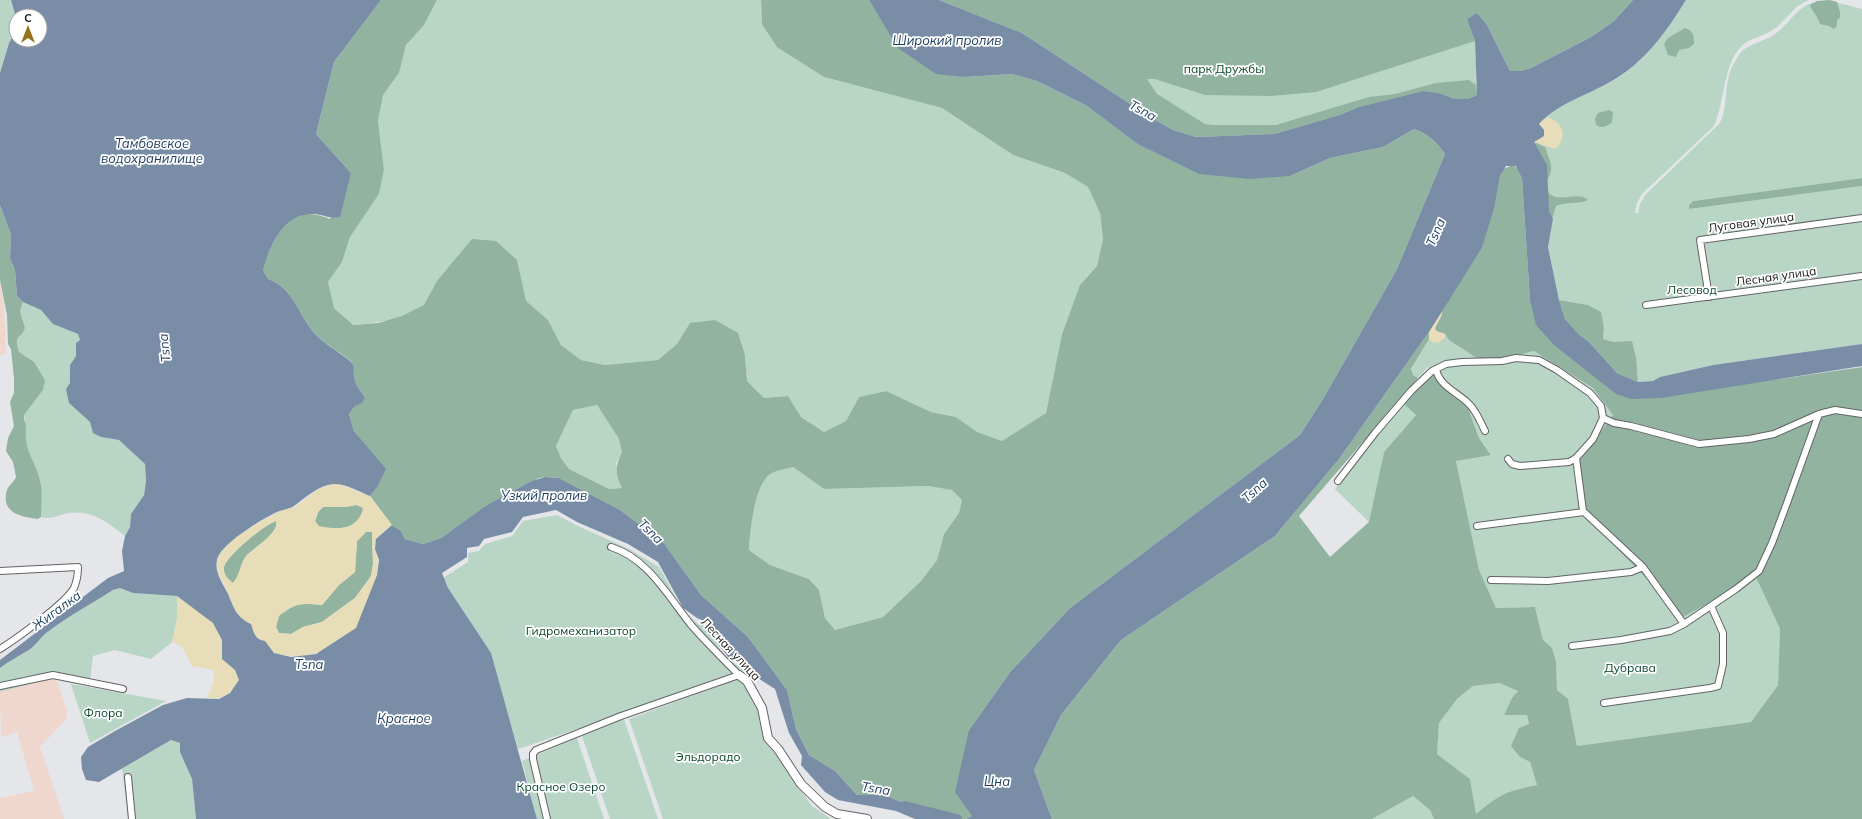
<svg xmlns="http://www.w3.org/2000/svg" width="1862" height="819" font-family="Mulish,sans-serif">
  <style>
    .industrial { fill: #efd7cd }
    .green { fill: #b8d5c5 }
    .forest { fill: #93b3a1; fill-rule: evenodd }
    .sand { fill: #e7ddb8; fill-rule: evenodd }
    .water { fill: #798ea6; fill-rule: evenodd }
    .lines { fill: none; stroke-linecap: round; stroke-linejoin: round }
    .river { stroke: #798ea6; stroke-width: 10 }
    .street-casing { stroke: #636365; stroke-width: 8 }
    .secondary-casing { stroke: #636365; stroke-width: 10 }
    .street { stroke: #fff; stroke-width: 6 }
    .secondary { stroke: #fff; stroke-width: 8 }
    .labels { text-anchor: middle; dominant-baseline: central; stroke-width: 3.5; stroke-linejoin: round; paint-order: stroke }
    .park-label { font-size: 12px; fill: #0a472e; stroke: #fff }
    .street-label { font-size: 12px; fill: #171818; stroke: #fff }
    .water-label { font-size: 13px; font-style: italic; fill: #1a3b5f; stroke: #fff }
  </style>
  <rect width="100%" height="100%" fill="#e5e6e9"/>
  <path class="industrial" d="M0,281L4,306L6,354H0Z
    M56,677L67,712L66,719L40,747L64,819H0V798L34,791L17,732L1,737L0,692Z"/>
  <path class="green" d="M0,0H11L16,18L14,34L9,43L0,73Z
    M437,0H761L762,24L824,77L942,108L1013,155L1065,173L1088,187L1100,213L1103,239L1097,266L1080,285L1062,334L1046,413L1002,441L977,432L956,417L931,412L886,391L859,397L846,421L824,432L801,417L788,396L764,398L747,381L745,355L690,323L677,344L658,360L605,365L581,360L561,345L548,320L525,301L517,260L437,281C433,288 430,301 424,305C405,320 375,323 352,325L333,307L328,282L342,262L350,237L379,194L384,170L378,121L383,95L399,73L406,45L424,25Z
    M939,0H1633L1475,41L1477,95L1229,136L1022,33Z
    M1686,0H1809C1794,5 1787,20 1774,29C1765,36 1753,37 1744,44C1723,60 1725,103 1714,126L1642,194L1637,203L1635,213H1638L1640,204L1645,195L1720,123C1728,106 1724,87 1731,69C1734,63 1738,56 1742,51C1752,43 1765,41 1775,34C1793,21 1796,5 1820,1C1829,0 1852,6 1862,9V178L1693,201L1689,205V209L1862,186V344L1713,365L1660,377L1653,381L1638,382L1637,370L1614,342L1603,339L1604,328L1588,305L1559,300L1548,247L1553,219L1549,211L1547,165L1527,138C1536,127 1546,117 1558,108C1574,96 1595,91 1613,81C1645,62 1667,31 1686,0Z
    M23,302L41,310L53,324L78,334L80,340L76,348V356L70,365V383L81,414L90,422L101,437L119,440L145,464L146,481L144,495L131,514L130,527L125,536C107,522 89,508 65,514C57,516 49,520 41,517V482L27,449L25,433L26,425L24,415L43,390L28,358L19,352C13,333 21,342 25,328L20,311Z
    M1445,334L1449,340L1478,359H1501L1534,351L1593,388L1613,415L1574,467L1645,577L1679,618L1756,576L1780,629L1778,685L1751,722L1577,746L1568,699L1557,690L1556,661L1552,648L1543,640L1535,607L1496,608L1479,570L1456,461L1491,454L1479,438L1467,404L1432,374L1428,367L1418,378L1413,375L1411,370L1429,339L1432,342L1445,338Z
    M1404,404L1416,415L1384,452L1369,522L1335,489L1371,441Z
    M597,405L619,439L622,452L616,463L622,488L609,489L569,469L561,458L556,446L573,410Z
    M793,467L824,489L928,486L953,490L962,500L959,513L944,534L937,560L921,581L883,617L835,630L825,618L819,590L809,579L770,565L749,550C750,532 754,486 769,475C775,470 787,469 793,467Z
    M557,515L578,526L629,549L659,567L684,612L697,623L713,630C720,656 725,660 749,671L518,749L503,699L448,592L443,578L468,562V553L479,551L485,544L512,536L523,521Z
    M120,588L133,593L177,596V619L172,642L151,659L115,650L93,656L90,681L56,677L0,692V668C9,661 19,656 29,650C36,645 40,638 46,633C67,617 91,604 113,590Z
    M748,675L774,752L812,806L831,819H663L629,719Z
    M1499,683L1518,691L1512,698L1504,715H1527L1529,724L1520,757L1530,762L1537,785C1507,791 1500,794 1476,814L1470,779L1437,754L1439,723L1457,699L1473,686Z
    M71,684L166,701L90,743Z
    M624,719L658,819H610L582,736Z
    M577,738L604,819H537L522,761Z
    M171,740L180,743V752L192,779L196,819H128L122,769Z
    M1413,796L1430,810L1434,819H1372Z"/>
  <path class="forest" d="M381,0H437L424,25L406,45L399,73L383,95L378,121L384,170L379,194L350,237L342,262L328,282L334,308L353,325L378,323L402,316L424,305L437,281L472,239L496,241L517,260L526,301L548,320L561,345L581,360L605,365L658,360L677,344L690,323L715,320L738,333L745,355L747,381L764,398L788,396L801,417L824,432L846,421L859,397L886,391L931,412L956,417L977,432L1002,441L1046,413L1062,334L1080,285L1097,266L1103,239L1100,213L1088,187L1065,173L1013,155L942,108L824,77L777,47L762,24L761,0H869L879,16L965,77L1012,74L1037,81L1087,106L1136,143L1290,176L1330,158L1383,147L1414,129C1428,134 1437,142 1445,154L1397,269L1323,399L1300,435L1070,608L1011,671L969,730L972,816L966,819H939L885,795H857L835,771L809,755L796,729L787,690L748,637L701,595L663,542L620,510L559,478L545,477L539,478L485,506L441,538L423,544L405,539L401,531L392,525L370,496L378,486L385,469L354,431L349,414L355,406L365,397C360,390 355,385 354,376C353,372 355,367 353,364C350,358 323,343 315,334C299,316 293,287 268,279L263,270C268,254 279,222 297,216C308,212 320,215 330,219L351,173L316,134L334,62ZM597,405L619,439L622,452C615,466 615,474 622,488L609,489L569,469L561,458L556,446L573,410ZM793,467L824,489L928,486L952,490L962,500L959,513L944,534L937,560L921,581L883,617L835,630L825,618L819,590L809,579L770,565L749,550C750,532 754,487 769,475C775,470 787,469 793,467Z
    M939,0H1633L1614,21L1591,37L1531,68L1521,71H1510L1487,25L1477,13L1467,19L1475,41L1316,92L1271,96L1205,95L1155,79H1147L1157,94L1205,124L1214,125H1276L1369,97L1395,94L1436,83L1469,80L1476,85L1477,95L1468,99H1454L1439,93L1423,91L1359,107L1340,115L1274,134L1196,137L1173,130L1150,117L1022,33Z
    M1830,0L1837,2L1840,12V18L1837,20V26L1834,29L1829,26L1820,24C1818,16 1812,12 1810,5L1817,1Z
    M1685,28C1694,31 1694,36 1694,44L1689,48L1679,50L1676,57L1668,55L1664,44L1668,38Z
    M1609,110L1613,112L1612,122C1608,126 1602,129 1596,125L1595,119L1598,113Z
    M1534,142L1545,147C1550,163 1556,167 1545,184L1549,193C1559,204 1577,190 1588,200C1578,205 1566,201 1556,206L1552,219L1521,144Z
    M1513,165L1519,169L1522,178L1530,300L1616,394L1780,379L1862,367V819H1434L1430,810L1413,796L1372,819H1052L1034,770L1061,715L1121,640L1275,536L1339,459L1429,332V339L1411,369L1413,375L1418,378L1299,516L1330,557L1369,522L1384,452L1416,415L1404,404L1432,374L1467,405L1479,438L1491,455L1456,461L1479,570L1496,608L1535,607L1543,640L1552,648L1556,661L1557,690L1568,699L1577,746L1751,722L1778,685L1780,629L1756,577L1679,619L1645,577L1581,512L1574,467L1613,415L1593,388L1534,351L1501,359H1478L1449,340L1445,334L1436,331L1435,328L1442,314L1441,311L1482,248L1500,176L1503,169ZM1499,683L1518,691L1512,698L1504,715H1527L1529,724L1519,728L1511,746L1520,757L1530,762L1537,785C1507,791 1500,794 1476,814L1470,779L1437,754L1439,723L1457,699L1473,686Z
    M1862,178V186L1689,209V205L1693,201Z
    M0,205L11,235L10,258L15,270L17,296L23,302L20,311L25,328C21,341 13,333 19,352L34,362L45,380L43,390L24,415C23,419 26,422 26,427C24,452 34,458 40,480C43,491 41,506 41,517L38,519C23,517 0,514 7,490C9,485 14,482 16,477L13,462L6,451L8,438L14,426L10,402L14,393V379L11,349L8,344L7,315L0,280Z
    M1559,300L1588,305L1601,312L1604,328L1603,339L1614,342L1632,341L1636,358L1638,382L1617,373L1589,342L1579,336L1565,319Z
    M356,505L362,507L363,510C356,531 337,530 318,526L315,521L318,512L323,507H345Z
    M276,521C280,532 254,548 247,555C240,563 240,576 233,583C228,579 223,575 224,567C227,555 264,525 276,521Z
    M366,532H372L373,564L371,576L355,598L322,622L303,627L291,634L279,633L276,627L279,615C296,603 300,603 322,605L339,585L355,572L357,541Z"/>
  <path class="sand" d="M1548,117C1564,123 1568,138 1555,149L1534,142L1541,138L1543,129L1539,124Z
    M1441,311L1442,314L1435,328L1436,331L1445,334V338L1438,343L1432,342L1429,339V332Z
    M335,483L370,496L392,525L382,533L375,549C381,567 376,578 369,596C365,605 362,618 357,627C354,631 346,635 342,638C316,657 305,659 274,653L265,642C255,640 254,633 251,624L238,616L222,580L216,571L217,559L222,551L235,538L262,521L284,509L293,508L319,489ZM356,505L362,507L363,510C356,531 337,530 319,526L315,521L318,512L323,507H345ZM276,521C280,532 254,548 247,555C240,563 240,576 233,583C228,579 223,575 224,567C227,555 264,525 276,521ZM366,532H372L373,564L371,576L355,598L322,622L303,627L291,634L279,633L276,627L279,616C296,603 300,603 322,605L339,585L355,572L357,541Z
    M177,596C192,607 218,621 222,640C224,645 222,653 222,659L235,670L240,680C232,692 222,702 207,697L214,682L213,670L192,666L182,646L172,642L177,619Z"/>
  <path class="water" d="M11,0H381L334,62L316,134L351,173L340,217C329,219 325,215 315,214C283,212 271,244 263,270L268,279C293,287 299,316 315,334C323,343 350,359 353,364C355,367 353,372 354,376C355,385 360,390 365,397L362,403L355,406L349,414L354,431L386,469L378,486L370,496C360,492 344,483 333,484C319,485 305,498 294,506C292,508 282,510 277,512C262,519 220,544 217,560C214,572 223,583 228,594C234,608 236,617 251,624C254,633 255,640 265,641L274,653L291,657L316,654L356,628L377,575L379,560L375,549L376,539L392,525L401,531L405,539L423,544L441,538L485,506L532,481L545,477L559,478L620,510L663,542L701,595L748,637L787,690L796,729L809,755L835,771L857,795H885L939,819H915L896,811L838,800L825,792L801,765L802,756L789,733L775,689L753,675L748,666L729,658L717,643L713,625L697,618L683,608L658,562L628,544L577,522L556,510L523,517L512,532L484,539L479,546L467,548V557L442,573L448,588L491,653L537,819H196L192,779L180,752V743L171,740L99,782L86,780L82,769L81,757L88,747L115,731L163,705L187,698L219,699L230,693L239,680L235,670L222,659V640L213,623L177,596L133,593L120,588L113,590C91,604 67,617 46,633C40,638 36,645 29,650C19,656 9,661 0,668V660L108,578L124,571L122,551L125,536L130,527L131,514L144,495L146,481L145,464L119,440L101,437L93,433L90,422L69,403L66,389L70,383V365L76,356V343L80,340L78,334L53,324L41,310L23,302L17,296L15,270L10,258L11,235L0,205V73L9,43L14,34L16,18ZM16,16H40V40H16Z
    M869,0H939L1022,33L1150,117L1173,130L1196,137L1274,134L1340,115L1359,107L1423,91L1439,93L1454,99H1468L1477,95L1475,41L1467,19L1477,13L1487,25L1510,71H1521L1531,68L1591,37L1614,21L1633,0H1686C1667,31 1645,62 1612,81C1588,95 1558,103 1539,124L1544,130V136L1534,142L1547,165L1549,211L1553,219L1548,247L1559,300L1565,319L1579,335L1589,342L1617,373L1638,382L1653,381L1660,377L1713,365L1862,344V366L1661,398L1631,399L1616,394L1554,345L1536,325L1530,300L1522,178L1516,166H1506L1500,176L1494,208L1482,248L1429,332L1339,459L1275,536L1121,640L1061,715L1034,770L1052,819H966L972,816L955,792L969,730L1011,671L1070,608L1300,435L1323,399L1397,269L1445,154C1437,142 1428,134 1414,129L1383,147L1330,158L1290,176L1250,179L1199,174L1136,143L1087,106L1037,81L1012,74L965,77L936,74L898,48Z"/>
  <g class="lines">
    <path class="river" d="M905,806L957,819"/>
    <defs>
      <path id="street" d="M1709,297L1700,240L1862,218
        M1646,305L1862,276
        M1436,369C1439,386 1457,392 1468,403C1476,410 1480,421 1485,431
        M1603,418L1593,439L1576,458L1583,511L1643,567L1684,624
        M1508,459L1512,464L1520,466L1569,462L1576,458
        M1338,481L1375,433L1411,391L1432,371L1446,364L1462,362L1502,361L1516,358L1539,360L1557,370L1590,393L1601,406L1603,418L1614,423L1631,426L1699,444L1749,439L1774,434L1819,414
        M1477,526L1584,512
        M0,571L78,567C78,574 77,581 74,588C66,603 16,639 0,649
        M1491,580L1548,581L1631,572L1643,567
        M1572,646L1621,640L1670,631L1684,624L1736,589L1759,571L1772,543L1787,503L1819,414L1835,410L1862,414
        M0,686L53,675L123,689
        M1604,703L1710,688L1718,686L1723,664V633L1711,606
        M128,777L132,819
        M547,819L533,759V754L536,750L621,716L739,675C723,659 707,643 692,626C669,598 648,558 611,547"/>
      <path id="secondary" d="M739,675L747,681L762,708L768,738L778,749L801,784L825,807L837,814L867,819"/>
    </defs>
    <use href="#street" class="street-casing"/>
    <use href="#secondary" class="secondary-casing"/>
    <use href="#street" class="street"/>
    <use href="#secondary" class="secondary"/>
  </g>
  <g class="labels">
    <g class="park-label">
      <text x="1224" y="68">парк Дружбы</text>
      <text x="1692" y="289">Лесовод</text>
      <text x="581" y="630">Гидромеханизатор</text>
      <text x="1630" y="667">Дубрава</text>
      <text x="103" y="712">Флора</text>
      <text x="708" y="756">Эльдорадо</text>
      <text x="561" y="786">Красное Озеро</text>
    </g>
    <g class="street-label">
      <text transform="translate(1751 222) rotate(-8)">Луговая улица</text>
      <text transform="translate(1776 276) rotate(-8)">Лесная улица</text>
      <text transform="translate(731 649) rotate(47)">Лесная улица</text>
    </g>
    <g class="water-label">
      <text x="947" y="40">Широкий пролив</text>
      <text transform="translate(1143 110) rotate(29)">Tsna</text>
      <text x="152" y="143">Тамбовское<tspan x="152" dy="15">водохранилище</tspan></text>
      <text transform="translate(1435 232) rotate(-67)">Tsna</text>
      <text transform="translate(164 348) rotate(-96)">Tsna</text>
      <text transform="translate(1254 490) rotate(-42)">Tsna</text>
      <text x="544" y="495">Узкий пролив</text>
      <text transform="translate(651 531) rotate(44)">Tsna</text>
      <text transform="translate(56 610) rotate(-36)">Жигалка</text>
      <text x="309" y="664">Tsna</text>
      <text x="404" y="718">Красное</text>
      <text x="997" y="781">Цна</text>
      <text transform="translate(876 788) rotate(9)">Tsna</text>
    </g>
  </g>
  <g transform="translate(28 28)"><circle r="19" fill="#ffffff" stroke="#a2a3a3"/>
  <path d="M0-3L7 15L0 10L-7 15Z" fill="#937118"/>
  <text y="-6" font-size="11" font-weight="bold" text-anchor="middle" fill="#171818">С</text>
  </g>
</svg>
